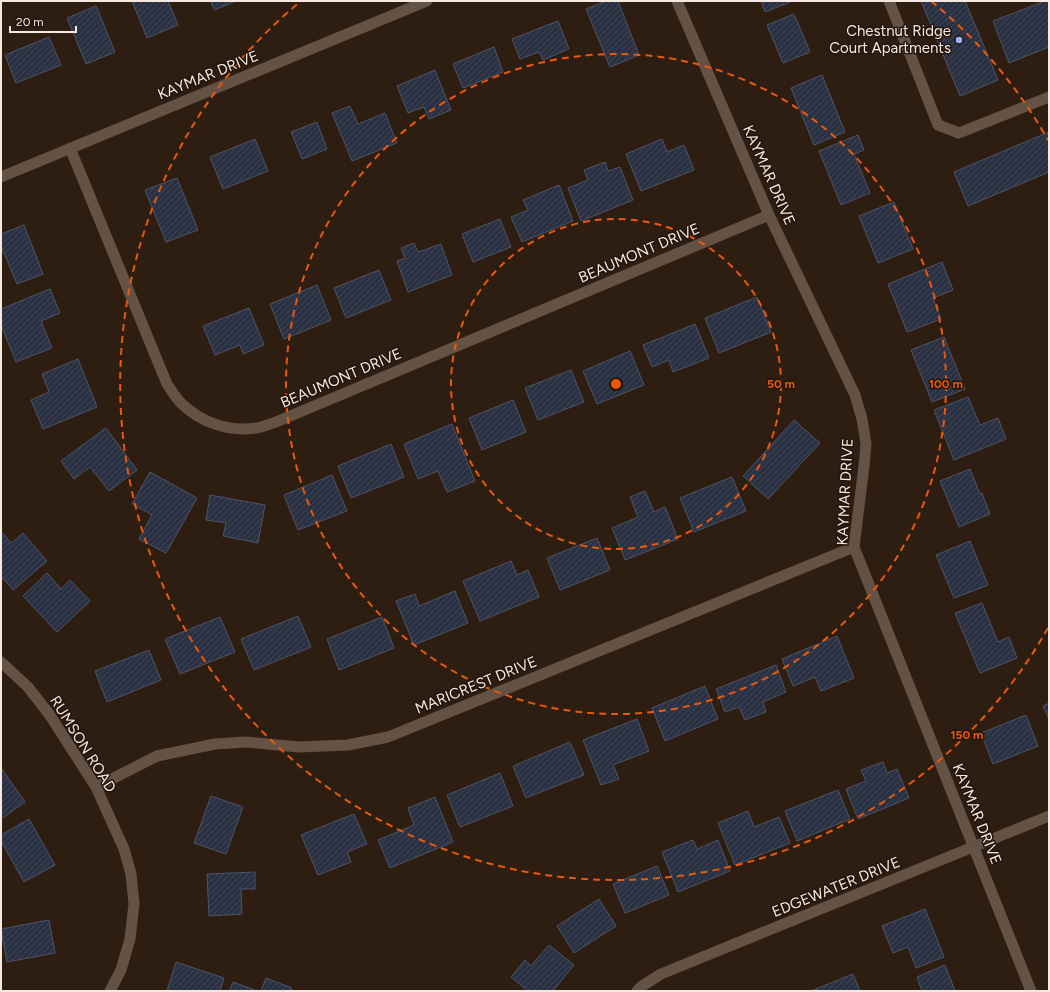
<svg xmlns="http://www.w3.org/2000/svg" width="1050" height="992" font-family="Figtree,sans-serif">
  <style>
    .building { fill: url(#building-hatch); stroke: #4d5467 }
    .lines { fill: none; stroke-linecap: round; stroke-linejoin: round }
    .minor { stroke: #645244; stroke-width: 11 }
    .ring { fill: none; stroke: #e8590c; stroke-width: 2; stroke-dasharray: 7 5 }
    .poi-dot { fill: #9ab5fd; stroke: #241509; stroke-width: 1.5 }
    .labels { text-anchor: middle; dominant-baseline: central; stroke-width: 3; stroke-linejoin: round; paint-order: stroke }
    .poi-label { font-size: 15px; fill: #f5e9e1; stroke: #241509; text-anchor: end }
    .street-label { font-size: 15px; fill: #f5e9e1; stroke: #241509 }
    .centre { fill: #e8590c; stroke: #241509; stroke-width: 2 }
    .ring-label { font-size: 12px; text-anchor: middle; font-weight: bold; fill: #e8590c; stroke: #241509; stroke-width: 3; stroke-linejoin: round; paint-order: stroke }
  </style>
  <defs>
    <pattern id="building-hatch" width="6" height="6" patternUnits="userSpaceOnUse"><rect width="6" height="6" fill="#2a3143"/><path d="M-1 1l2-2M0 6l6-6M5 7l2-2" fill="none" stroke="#3f4555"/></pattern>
  </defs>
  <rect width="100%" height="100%" fill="#2e1e12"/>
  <path class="building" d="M132,1H168L178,25L147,38Z
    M211,1H236L214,10Z
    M606,1H618L639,55L610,67L586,9Z
    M761,1H790V2L765,12Z
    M921,1H965L998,80L960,96Z
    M1045,1H1049V47L1009,63L993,21Z
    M96,6L115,52L86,64L67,18Z
    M794,14L810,52L783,63L767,25Z
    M558,21L569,49L543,60L539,52L520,59L512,39Z
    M49,37L61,65L16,83L5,55Z
    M494,47L503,72L463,88L453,64Z
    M435,70L451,110L429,119L424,107L408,113L397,86Z
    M822,75L845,132L814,145L791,88Z
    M350,106L358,124L385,113L397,143L352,161L332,113Z
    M317,122L327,149L302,159L291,132Z
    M1049,132V172L968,206L954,172Z
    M858,135L864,150L854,154L870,193L841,205L819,151Z
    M255,139L268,171L223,189L210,157Z
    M662,139L667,152L684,145L694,170L641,191L626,154Z
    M605,162L608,171L620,167L633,200L581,221L568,188L588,180L584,170Z
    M177,178L198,230L166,242L145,190Z
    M559,185L573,221L522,242L511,217L528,210L523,200Z
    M894,202L913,249L878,263L859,216Z
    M500,219L511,247L473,262L462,234Z
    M24,225L43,274L17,284L1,246V234Z
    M414,243L418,252L441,244L452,275L408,292L397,261L405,258L401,248Z
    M942,262L953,290L933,298L941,319L907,332L888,284Z
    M379,270L391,300L346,318L334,288Z
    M317,285L331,320L284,339L270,304Z
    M50,289L60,313L41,321L52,348L16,362L1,325V309Z
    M757,297L771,332L719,353L705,318Z
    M249,308L264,345L243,354L240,345L215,355L203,326Z
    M695,324L709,358L673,372L669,360L652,367L643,345Z
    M944,337L965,389L932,402L911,350Z
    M630,351L644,385L597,404L583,371Z
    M78,359L97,407L43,429L31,400L49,392L42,374Z
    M571,370L584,402L538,420L525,388Z
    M968,397L980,425L998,418L1006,439L954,460L934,410Z
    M513,400L526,432L482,450L469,418Z
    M794,420L820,443L768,499L743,476Z
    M452,424L475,481L447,492L438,471L418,479L404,444Z
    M106,428L137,470L109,491L90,467L74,479L61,461Z
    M391,444L404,477L351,498L338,466Z
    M970,469L980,494L982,493L990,514L959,527L940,481Z
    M150,472L197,498L166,553L139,539L152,515L132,504Z
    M332,475L347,511L298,530L284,495Z
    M732,477L746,511L694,532L680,498Z
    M645,491L654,512L665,507L678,539L625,560L612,528L638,517L630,497Z
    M210,495L265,505L258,543L223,536L226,523L206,520Z
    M1,531L11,543L23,533L47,561L13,590L1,576Z
    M597,538L610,570L560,590L547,558Z
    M970,541L988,585L954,598L936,555Z
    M511,561L517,575L528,570L539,597L480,621L463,581Z
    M47,573L61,589L70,580L90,601L57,632L23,596Z
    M455,591L468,623L414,645L396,601L415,594L419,606Z
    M982,603L998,642L1009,637L1017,658L980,673L955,613Z
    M298,616L311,647L254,670L241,639Z
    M220,617L235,652L180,674L165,639Z
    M382,617L394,648L339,670L327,639Z
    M837,636L854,678L821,691L815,677L793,686L782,659Z
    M149,650L161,680L107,702L95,671Z
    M776,665L786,692L763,702L766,712L745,720L739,707L725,712L716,689Z
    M705,686L718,719L665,741L652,708Z
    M1049,703V719L1043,706Z
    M1026,715L1038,746L993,764L981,733Z
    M637,719L649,751L613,765L619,779L601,785L583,740Z
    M570,742L584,775L526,798L513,766Z
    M883,762L887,773L897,769L909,798L858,819L846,789L866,781L861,770Z
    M1,768L25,802L1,819Z
    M500,773L513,806L460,827L447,795Z
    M838,790L850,819L797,841L785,811Z
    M211,796L243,807L226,854L194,843Z
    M435,797L453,842L390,868L378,840L414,825L408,808Z
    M748,811L754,827L779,817L790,843L735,865L718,823Z
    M354,814L367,844L347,852L351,862L318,875L301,835Z
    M29,819L55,865L24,882L1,841V835Z
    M693,840L697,849L718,840L730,871L678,892L662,852Z
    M657,866L669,895L625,913L613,884Z
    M255,872V889H241L242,914L209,916L207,874Z
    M599,899L616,926L574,953L557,926Z
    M925,909L944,957L916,968L908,947L893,953L882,926Z
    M49,920L55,953L7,962L1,929Z
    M549,945L574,965L553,991H528L511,977L525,960L531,966Z
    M176,962L224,978L220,991H167Z
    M945,965L955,991H922L917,977Z
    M853,974L860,991H811Z
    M266,978L292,988L291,991H261Z
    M233,982L257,991H229Z"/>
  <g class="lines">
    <path class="minor" d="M677,1L769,215L855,395L862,419L866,444L864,466L854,547L1031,991
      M889,1L938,125L959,133L1049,97
      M70,148L167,384C172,391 176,399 182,404C202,423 229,432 256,428C263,427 270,424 276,422L769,215
      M1,177L427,1
      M1,662L28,687L49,714L96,787L124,849L131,874L134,904L130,939L121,970L110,991
      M96,787L157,756L215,744L246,742L299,747L348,745L388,737L854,547
      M637,991L642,986L661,974L1049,816"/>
  </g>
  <g class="ring">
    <circle cx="616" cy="384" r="165"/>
    <circle cx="616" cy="384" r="330"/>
    <path d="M1048 628A496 496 0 1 1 301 1M931 1A496 496 0 0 1 1048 140"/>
  </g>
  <circle class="poi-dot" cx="959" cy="40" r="4"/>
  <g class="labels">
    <g class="poi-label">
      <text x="951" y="31">Chestnut Ridge<tspan x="951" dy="17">Court Apartments</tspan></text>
    </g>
    <g class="street-label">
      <text transform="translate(208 75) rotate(-22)">KAYMAR DRIVE</text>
      <text transform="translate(769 175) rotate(66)">KAYMAR DRIVE</text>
      <text transform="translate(639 253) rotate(-23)">BEAUMONT DRIVE</text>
      <text transform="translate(341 378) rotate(-23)">BEAUMONT DRIVE</text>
      <text transform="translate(845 492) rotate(-87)">KAYMAR DRIVE</text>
      <text transform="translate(476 685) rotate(-22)">MARICREST DRIVE</text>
      <text transform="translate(83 744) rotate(58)">RUMSON ROAD</text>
      <text transform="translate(977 814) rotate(68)">KAYMAR DRIVE</text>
      <text transform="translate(836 887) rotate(-22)">EDGEWATER DRIVE</text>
    </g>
  </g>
  <circle cx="616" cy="384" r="6" class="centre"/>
  <g class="ring-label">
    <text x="781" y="388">50 m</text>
    <text x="946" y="388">100 m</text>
    <text x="967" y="739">150 m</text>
  </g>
  <rect width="1050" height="992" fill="none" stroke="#f5e9e1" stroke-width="4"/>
  <path d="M10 26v6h66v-6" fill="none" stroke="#f5e9e1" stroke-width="2"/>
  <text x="16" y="26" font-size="12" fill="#f5e9e1" stroke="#241509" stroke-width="3" paint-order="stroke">20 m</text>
</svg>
